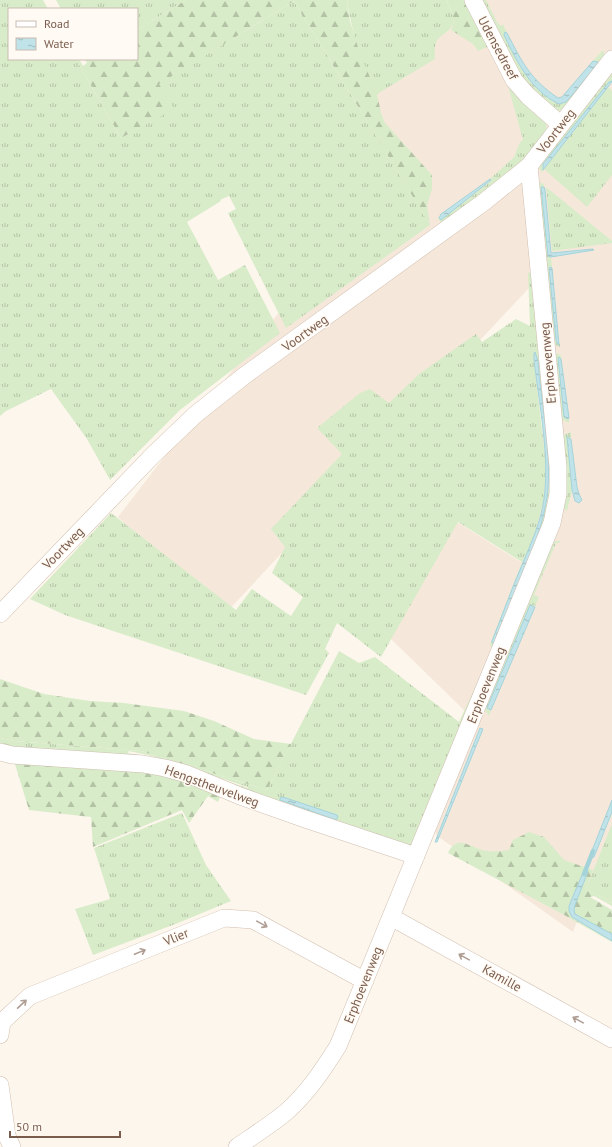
<svg xmlns="http://www.w3.org/2000/svg" width="612" height="1147" font-family="'PT Sans',sans-serif">
  <style>
    .residential { fill: #f5e8da }
    .grass { fill: url(#grass-tufts); fill-rule: evenodd }
    .forest { fill: url(#forest-firs) }
    .water { fill: url(#water-ripples); stroke: #a5d3da }
    .lines { fill: none; stroke-linecap: round; stroke-linejoin: round }
    .stream { stroke: #a5d3da; stroke-width: 4.5 }
    .street-casing { stroke: #d1beb0; stroke-width: 18 }
    .street { stroke: #fff; stroke-width: 17 }
    .oneway { stroke: #af9d94 }
    .labels { text-anchor: middle; dominant-baseline: central; stroke-width: 3; stroke-linejoin: round; paint-order: stroke }
    .street-label { font-size: 13px; fill: #7a5c4d; stroke: #fffaf3 }
  </style>
  <defs>
    <pattern id="grass-tufts" width="24" height="20" patternUnits="userSpaceOnUse"><rect width="24" height="20" fill="#d8ecc9"/><path d="M3 7l-1-3M5 7V3M7 7l1-3M15 17l-1-3M17 17v-4M19 17l1-3" fill="none" stroke="#b4c2a5"/></pattern>
    <pattern id="forest-firs" width="22" height="20" patternUnits="userSpaceOnUse"><rect width="22" height="20" fill="#d8ecc9"/><path d="M5 1l3.5 6h-7zM16 11l3.5 6h-7z" fill="#b4c2a5"/></pattern>
    <pattern id="water-ripples" width="26" height="14" patternUnits="userSpaceOnUse"><rect width="26" height="14" fill="#bfe3e8"/><path d="M2 4q2-2 4 0t4 0M15 11q2-2 4 0t4 0" fill="none" stroke="#a0bbbe"/></pattern>
  </defs>
  <rect width="100%" height="100%" fill="#fdf6ec"/>
  <path class="residential" d="M465,0H612V825L573,932L436,835L428,795L467,713L391,639L457,522L521,562L543,493L542,274L224,615L118,517L198,413L330,249L376,78Z"/>
  <path class="grass" d="M0,0H43L48,9H9V59H76L121,138L173,109L158,84L294,1L430,225L286,328L228,213L236,209L229,196L220,200L221,201L187,222L218,280L245,265L280,333L180,410L110,480L87,439L51,389L6,411L0,416Z
    M56,0H186L137,30V9H61Z
    M347,0H446C453,13 459,24 445,33C441,36 437,39 436,43C434,47 435,54 435,59L377,94C361,66 352,32 347,0Z
    M477,0H486L497,22L501,26L503,24L507,33H505L504,35C517,62 531,91 559,104L566,102L597,65V62L593,61L603,50L606,59L565,110L555,111L526,88Z
    M612,68V82H609L543,164L542,169H544L608,87L612,91V175L587,207L544,169L543,172L541,171L538,166Z
    M507,82L546,122L547,132L523,164L442,223L438,219L439,218L441,220L491,181L490,179L514,157L520,142L523,140Z
    M536,181L544,184L548,256L551,257L552,267L549,268L556,340L558,344L560,343V339V347L551,343Z
    M546,187L612,241V243L552,251Z
    M533,272L553,460L551,510L492,647L490,645L522,562L458,522L381,657L337,623L325,649L329,653L306,695L65,615L30,599L111,513L236,610L252,589L291,616L303,597L272,573L285,547L271,529L342,454L317,428L360,393L370,389L389,403L419,374L476,334L482,342L516,319L530,326L528,273ZM534,360L538,361C541,403 551,446 548,488C546,520 532,549 520,578C511,599 501,621 492,642L522,563L534,537L544,500L546,469L544,447Z
    M552,352L561,355L563,374L561,359L558,358L564,417L569,418V423L559,418Z
    M571,432V441V439L567,438L572,490L567,511L561,507V436Z
    M557,541H560L559,543H556L534,595L539,597L535,606L531,605L487,708L491,710L489,716L483,707L551,543Z
    M339,651L359,663L375,657L459,722L484,668L417,842L409,847L242,793L0,748V738L15,741L141,751L267,790ZM129,751L152,756L248,787V788L150,757L128,753Z
    M182,813L206,865L231,901L178,923L93,955L75,909L110,899L94,848Z
    M612,824V903L586,889Z"/>
  <path class="forest" d="M186,0H347L350,21L360,54L377,94L381,113L385,123L432,175V189L427,205L430,225L294,1L159,84L174,109L121,138L76,59H79L83,66L87,63L85,59H137V30Z
    M446,0H465L489,46L478,51L473,44L451,30C457,20 451,9 446,0Z
    M0,679L44,694L90,701L124,703L184,711L214,721L254,739L291,744L267,790L141,751L15,741L0,738Z
    M14,761L163,774L221,794L218,802L208,796L189,823L182,810L93,847L91,817L29,810Z
    M529,832L544,837L564,860L593,870L586,889L612,903V906L594,896L590,897L612,910V934L575,914L574,910L575,905L587,874L586,869L584,870L569,906V911L572,917L612,941V942L566,916L448,853C458,832 472,850 487,851C494,852 502,851 509,850L513,840Z"/>
  <path class="water" d="M505,32L507,33C522,62 530,79 558,98L562,97L593,61L598,62L597,65L566,102L559,104C531,91 517,62 504,35Z
    M612,81L611,83L543,170V164L609,82Z
    M490,179L491,180L441,220L439,218L441,214Z
    M541,187H544L545,190L551,253L593,249L594,250L551,257L548,256Z
    M551,267L552,268L559,345L557,343L556,340L549,268Z
    M535,352L538,361C541,403 551,447 548,490C546,506 542,522 537,538L494,643H492V641C502,616 511,590 522,565C531,543 541,522 544,499C550,457 539,403 534,360V353Z
    M559,357L561,359L569,418L568,419L564,417L558,358Z
    M567,437L571,439L577,487L579,494L582,500L579,503L575,501L572,490Z
    M530,605L535,607L491,710L487,708Z
    M480,728L483,729L437,842H435Z
    M283,797L337,815L338,817L336,820L280,800V798Z
    M612,800V812L594,857L592,858L590,857L591,853Z
    M586,869L588,871L587,874L575,905L574,910L575,914L612,934V941L572,917L569,911V906L584,870Z"/>
  <g class="lines">
    <path class="stream" d="M584,874L593,851"/>
    <defs>
      <path id="street" d="M473,0L514,80L528,96L561,125
        M0,614L153,455L196,414L244,376L484,202L529,166L612,59
        M0,752L12,755L143,764L165,768L187,774L240,796L305,819L416,856
        M391,917L612,1039
        M0,1035L2,1022L30,996L224,918L253,920L365,981
        M0,1085L7,1136L12,1147
        M237,1147C253,1136 270,1125 285,1113C307,1094 323,1070 338,1046L552,523L558,494V467L529,166"/>
    </defs>
    <use href="#street" class="street-casing"/>
    <use href="#street" class="street"/>
  </g>
  <defs><path id="oneway-shaft" d="M-6 0H5M1.5-3L5.5 0L1.5 3" fill="none" stroke-width="1.6" stroke-linecap="round" stroke-linejoin="round"/></defs>
  <g class="oneway">
    <use href="#oneway-shaft" transform="translate(262 924) rotate(29)"/>
    <use href="#oneway-shaft" transform="translate(140 952) rotate(-22)"/>
    <use href="#oneway-shaft" transform="translate(464 957) rotate(-151)"/>
    <use href="#oneway-shaft" transform="translate(22 1004) rotate(-43)"/>
    <use href="#oneway-shaft" transform="translate(578 1020) rotate(-151)"/>
  </g>
  <g class="labels">
    <g class="street-label">
      <text transform="translate(498 48) rotate(62)">Udensedreef</text>
      <text transform="translate(556 131) rotate(-52)">Voortweg</text>
      <text transform="translate(305 333) rotate(-36)">Voortweg</text>
      <text transform="translate(548 363) rotate(-95)">Erphoevenweg</text>
      <text transform="translate(63 548) rotate(-46)">Voortweg</text>
      <text transform="translate(486 685) rotate(-68)">Erphoevenweg</text>
      <text transform="translate(212 786) rotate(20)">Hengstheuvelweg</text>
      <text transform="translate(176 937) rotate(-22)">Vlier</text>
      <text transform="translate(502 978) rotate(29)">Kamille</text>
      <text transform="translate(363 985) rotate(-68)">Erphoevenweg</text>
    </g>
  </g>
  <rect x="8" y="8" width="130" height="52" fill="#fffaf3" stroke="#cabbb1"/>
  <rect x="16" y="21" width="20" height="6" fill="#ffffff" stroke="#cabbb1"/>
  <text x="44" y="28" font-size="12" fill="#7a5c4d">Road</text>
  <rect x="16" y="38" width="20" height="12" fill="url(#water-ripples)" stroke="#cabbb1"/>
  <text x="44" y="48" font-size="12" fill="#7a5c4d">Water</text>
  <path d="M10 1131v6h110v-6" fill="none" stroke="#7a5c4d" stroke-width="2"/>
  <text x="16" y="1131" font-size="12" fill="#7a5c4d" stroke="#fffaf3" stroke-width="3" paint-order="stroke">50 m</text>
</svg>
